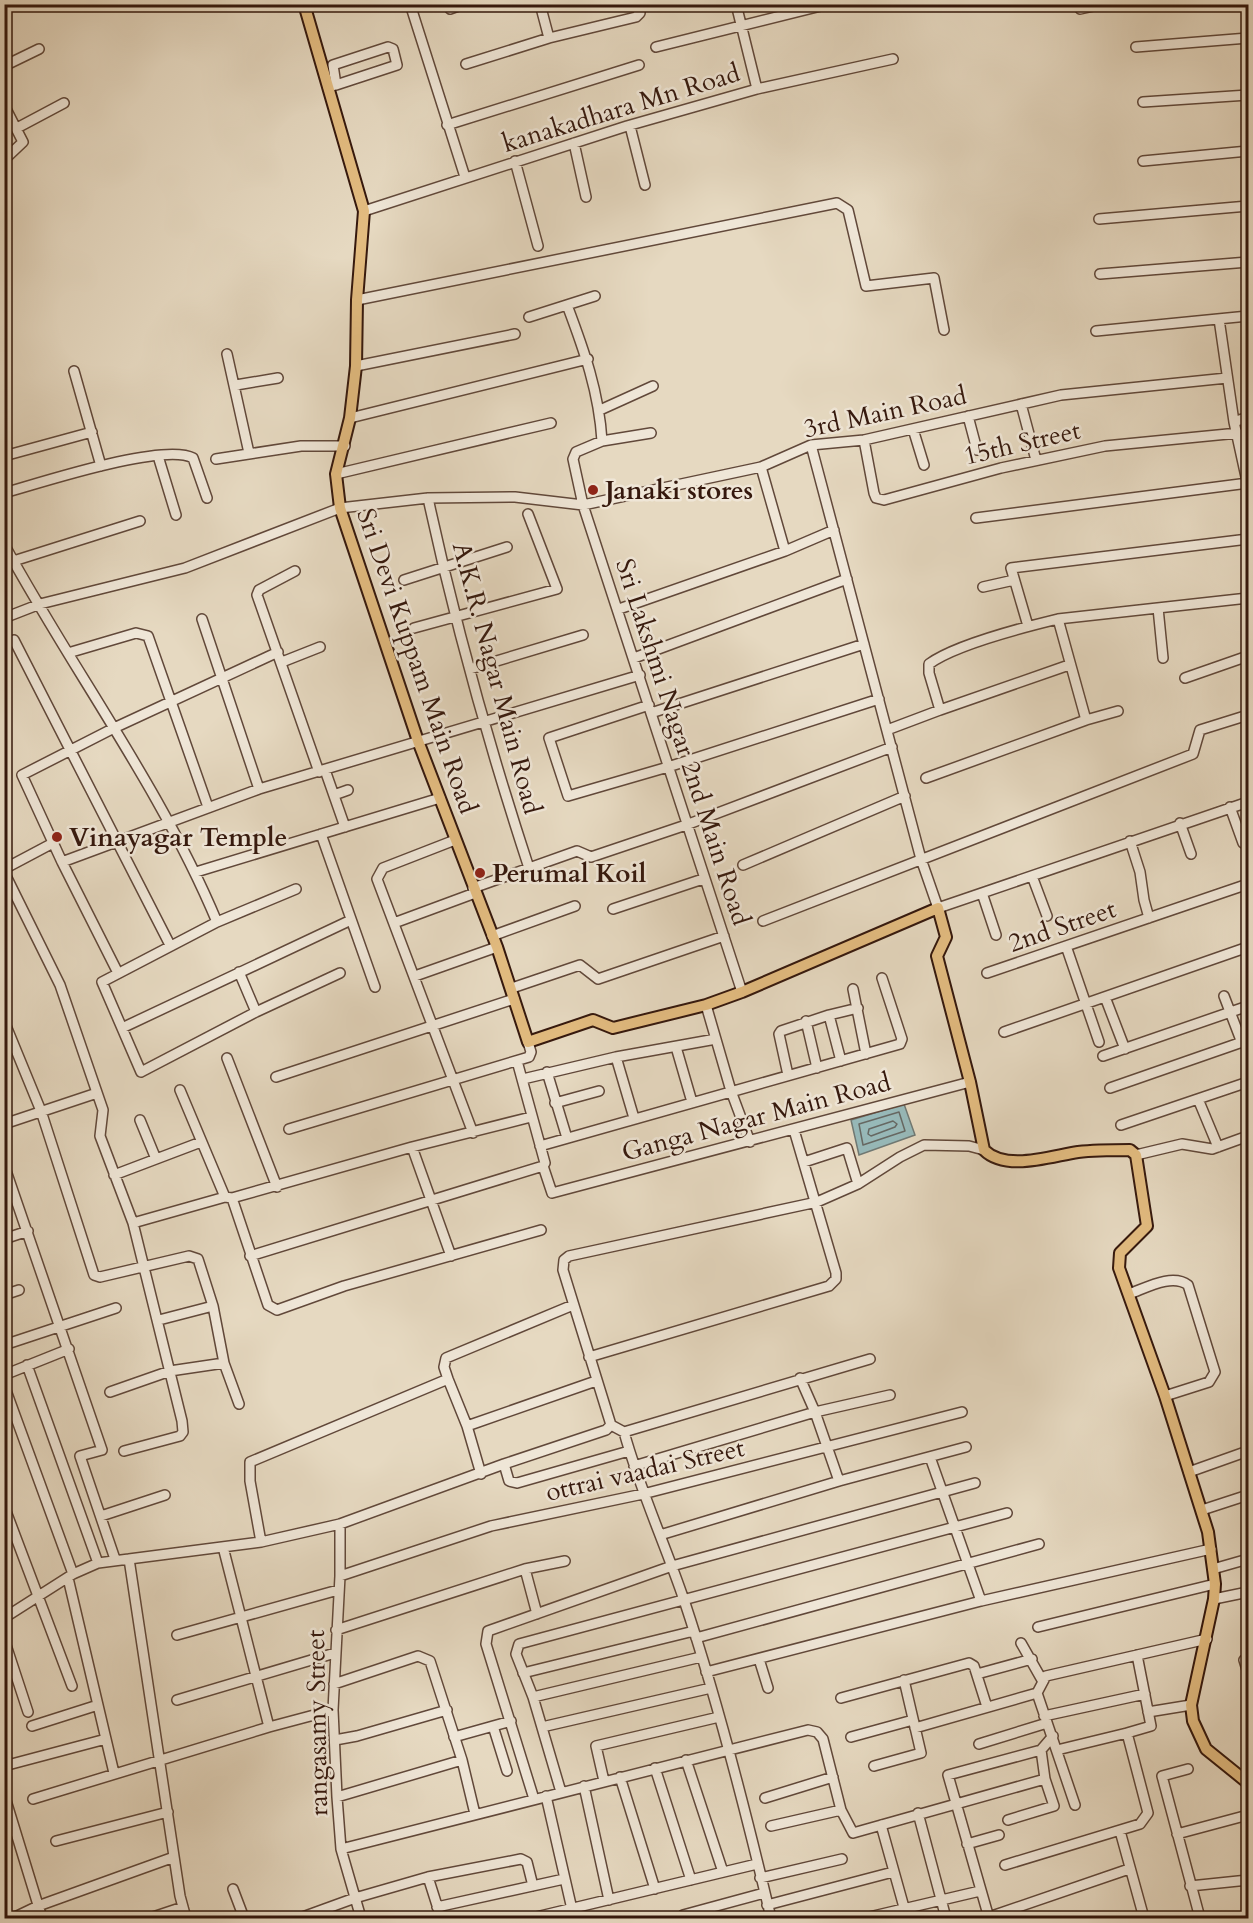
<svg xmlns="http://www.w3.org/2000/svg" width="1253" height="1923" font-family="Cardo,serif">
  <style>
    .water { fill: #97b9b9; stroke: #707974; stroke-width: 1.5 }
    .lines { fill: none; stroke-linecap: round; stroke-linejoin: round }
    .shore { stroke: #666863; stroke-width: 1.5 }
    .minor-casing { stroke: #61483a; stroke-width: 12 }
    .major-casing { stroke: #35180d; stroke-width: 14 }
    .minor { stroke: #efe6d7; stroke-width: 9 }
    .major { stroke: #e3bc80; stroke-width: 10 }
    .poi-dot { fill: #8f2418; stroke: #efe6d7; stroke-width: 2 }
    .labels { text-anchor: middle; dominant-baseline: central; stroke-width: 5; stroke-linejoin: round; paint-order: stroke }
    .street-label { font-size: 26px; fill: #35180d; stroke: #efe6d7 }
    .poi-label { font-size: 26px; font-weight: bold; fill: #35180d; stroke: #efe6d7; text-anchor: start }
  </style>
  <rect width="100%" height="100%" fill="#e6d9c1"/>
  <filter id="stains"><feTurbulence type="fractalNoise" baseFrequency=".00333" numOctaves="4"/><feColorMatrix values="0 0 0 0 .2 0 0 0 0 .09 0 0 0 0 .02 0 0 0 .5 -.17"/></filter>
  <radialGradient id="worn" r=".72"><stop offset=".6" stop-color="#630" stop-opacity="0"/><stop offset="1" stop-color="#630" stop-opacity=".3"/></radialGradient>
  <path class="water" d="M904,1104L915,1135L859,1155L851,1120Z"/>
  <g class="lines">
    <path class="shore" d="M899,1112L905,1131L863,1145L859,1124Z
      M893,1121L897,1124L895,1127L871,1136L868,1134L869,1129Z"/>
    <defs>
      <path id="minor" d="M410,4L465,177
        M540,4L549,38
        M736,4L757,89
        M450,9L464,4
        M1080,9L1103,4
        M656,47L829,4
        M1136,47L1248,38
        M466,64L549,38L636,17L640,13L639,4
        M4,66L39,49
        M328,87L336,85L397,65L393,49L388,47L333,65L336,85
        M1143,102L1248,95
        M4,105L23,142L4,160
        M447,125L639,65
        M630,126L645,185
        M17,128L64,103
        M574,143L586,197
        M515,161L538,246
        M1143,161L1248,151
        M364,211L627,126L757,89L893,59
        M1099,219L1248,206
        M1100,274L1248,262
        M357,300L837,203L848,210L866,286L934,278L944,330
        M567,305C584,350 599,392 602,441
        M529,317L595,296
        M1219,319L1234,422L1248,486
        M1096,331L1248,316
        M227,354L249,453
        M356,366L515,334
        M74,371L101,466
        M236,385L278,378
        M1021,404L1036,460
        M600,410L653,386
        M968,416L977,450
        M350,418L588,359
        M1234,422L1248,417
        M913,429L924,465
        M651,433L602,441L576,452L573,459L583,505L742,992
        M864,440L874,493L876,498L884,500L1001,468L1105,446L1238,433
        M811,445L921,859L938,908L1248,802
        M4,456L92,432
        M158,456L176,515
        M216,459L301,446H345
        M761,467L785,551
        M336,474L551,423
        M4,493C40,483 164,442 193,458L207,498
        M428,498C455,624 489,746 529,868
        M976,518L1248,483
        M4,544C73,671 161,788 217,922
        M4,564L140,521
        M295,571L259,590L257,595L319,772
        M404,580L507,547
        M983,587L1014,580
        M1158,608L1163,658
        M619,609L785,551L834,530
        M4,618L40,604L185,568L340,508L428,498L515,497L583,505L761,467L811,445L864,440L1061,395L1227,378
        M202,619L259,789
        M1028,626L1011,568L1248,539
        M414,628L557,589L528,514
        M14,640L170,945
        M278,652L114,728L22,775L62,862L259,789L640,675
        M68,653L136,633L148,636L208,807
        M634,658L847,579
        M282,662L320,647
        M470,669L583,635
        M1185,678L1248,656
        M649,705L549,738L568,796L668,767L879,699
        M940,710L1069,665
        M651,713L864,644
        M1086,720L1118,711
        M887,730L940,710L929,673V664C955,645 1025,627 1058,619L1248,598
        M325,770L345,827
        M926,778L1086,720L1058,619
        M334,795L348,790
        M1230,807L1243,843
        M1180,823L1191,854
        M321,834L375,987
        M455,840L383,868L377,879L473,1133
        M1130,841L1140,872L1144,900L1149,918
        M62,862L118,973
        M743,865L905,796
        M4,869L53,843
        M4,872L60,985L103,1110L100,1136L133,1223L182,1421L183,1432L180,1436L124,1451
        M196,872L440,798
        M1032,876L1047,916
        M473,888L577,851L591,857L686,825L892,747
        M296,889L217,922L102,982L141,1072L256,1012L340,973
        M982,893L996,935
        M613,909L703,879
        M763,921L1193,754L1200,730L1248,715
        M394,923L475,893
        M492,936L575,906
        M1066,946L1099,1042
        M239,972L256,1012
        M987,973L1248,884
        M415,976L497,947
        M512,988L580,965L598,979L724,936
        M853,989L866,1054
        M1224,996L1242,1043
        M1105,997L1125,1049
        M706,1005L731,1091L750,1142
        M829,1015L858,1008
        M4,1021L41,1111L94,1275L100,1277L189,1256L198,1259L213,1306L224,1363L239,1404
        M806,1021L817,1068
        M122,1028L351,920
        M1004,1032L1248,947
        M676,1047L692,1102
        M1103,1056L1248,1006
        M616,1057L634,1118
        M227,1058L277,1187
        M517,1061L545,1163L543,1166L552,1193L970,1082
        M547,1072L567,1138
        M788,1075L779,1034L781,1031L829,1015L841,1061
        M276,1077L514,999
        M523,1079L616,1057L716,1039
        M1110,1088L1248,1040
        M180,1090L225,1197L232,1198L412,1147L531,1117
        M1198,1099L1218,1147
        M555,1103L599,1091
        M140,1120L156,1159
        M4,1124L97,1093
        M1121,1125L1248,1082
        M289,1129L529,1057L531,1052L528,1042
        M540,1146L900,1044L902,1039L882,978
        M412,1147L451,1256
        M1136,1155L1182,1144L1212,1149L1248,1136
        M804,1162L847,1148L858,1184
        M4,1165L102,1450L80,1456L115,1559
        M114,1175L201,1142
        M232,1198L268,1305L277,1310L344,1286L541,1230
        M133,1223L225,1197
        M4,1239L28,1231
        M250,1256L543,1166
        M1129,1294C1146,1288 1172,1273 1188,1285L1215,1372L1209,1382L1165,1396
        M4,1295L19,1290
        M159,1320L213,1306
        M4,1345L116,1308
        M589,1357L829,1286L836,1279V1273L794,1130
        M27,1365L98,1563
        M4,1375L69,1349
        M800,1378L815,1412L839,1481
        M4,1385L73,1574
        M110,1392L170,1371L224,1363
        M611,1425L563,1270L564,1260L569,1256L817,1202L858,1184L900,1157L924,1145L969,1146L984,1150
        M611,1425L624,1432C640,1490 665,1544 684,1600C719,1705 746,1812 771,1918
        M467,1426L596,1381
        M624,1432L870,1359
        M930,1457L981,1601
        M504,1464L509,1481L517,1483L629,1451
        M634,1466L815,1412L890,1395
        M1189,1472L1248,1451
        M481,1474L467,1426L448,1379L444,1367L446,1358L573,1305
        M4,1506L72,1686
        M1202,1510L1248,1495
        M101,1516L165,1495
        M340,1524V1576L333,1710L337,1797L341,1849L361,1918
        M660,1535L839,1481L966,1447
        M261,1542L250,1481V1462L448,1379
        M223,1547L269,1727
        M129,1559L180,1896L186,1918
        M525,1569L537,1614
        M1213,1569L1248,1559
        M340,1576L491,1526L643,1494L962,1412
        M68,1578L114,1773
        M1214,1599L1248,1592
        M4,1618L73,1574L98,1563L261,1542L340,1524L504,1464L606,1430L611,1425
        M1038,1627L1215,1584
        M336,1630L525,1569L565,1561
        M177,1635L338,1590
        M696,1638L1039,1544
        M4,1639L28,1712
        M1021,1643L1042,1680
        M759,1659L768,1688
        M1244,1660L1248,1673
        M706,1672L981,1601L1211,1549
        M523,1673L694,1631
        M977,1674L1032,1659
        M334,1684L418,1656L430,1661L462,1760L475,1814
        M533,1697L701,1657
        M841,1698L969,1663L974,1666L987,1707
        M177,1700L335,1653
        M1148,1712L1191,1705
        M1044,1716L1145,1694
        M32,1726L98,1705
        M493,1726L507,1771
        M542,1727L711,1688
        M915,1728L1037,1693
        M454,1737L511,1721
        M851,1737L913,1720
        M335,1740L357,1736L447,1710
        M979,1744L1047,1723
        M1041,1750L1045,1779
        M1057,1750L1127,1733
        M686,1760L723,1872
        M4,1766L106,1739
        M874,1766L921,1753L904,1680
        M655,1768L691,1880
        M1188,1769L1162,1776L1200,1918
        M620,1777L655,1889
        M604,1781L596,1746L719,1717
        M584,1786L609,1900
        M561,1792L533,1697L516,1654L519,1644L1007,1513
        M4,1794L42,1918
        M546,1796L574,1918
        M337,1797L462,1760
        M765,1798L833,1777
        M33,1799L269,1727L333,1710
        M534,1799L486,1644L488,1631L672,1566L975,1483
        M1075,1805L1037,1693L1046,1676L1207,1639
        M918,1813L946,1918
        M881,1825L907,1918
        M771,1826L841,1810
        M1120,1831L1144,1918
        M1177,1834L1248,1815
        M56,1841L168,1812
        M967,1844L999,1835
        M341,1849L808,1730L817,1732L823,1739L841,1810L853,1833L1045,1779L1054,1806L1008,1820
        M1005,1865L1140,1824L1148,1813L1127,1733L1151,1726L1137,1655
        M428,1877L441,1918
        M760,1878L842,1859
        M1190,1886L1248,1880
        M233,1889L244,1918
        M767,1905L893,1872
        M437,1907L564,1879
        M683,1915L764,1893
        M989,1917L1129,1869
        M13,1918L38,1906L174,1857
        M150,1918L183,1907
        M300,1918L355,1898L428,1877L521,1859L527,1862L533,1886
        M532,1918L757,1864
        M865,1918L980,1891
        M989,1918L948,1775L1041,1750L1053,1736"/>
      <path id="major" d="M304,4L364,211L357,300L356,366L350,418L336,474L340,508L418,741L497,947L528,1042L593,1020L613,1028L706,1005L742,992L938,908L946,937L937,956L970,1082L984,1150C1006,1172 1051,1156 1078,1152C1095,1150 1113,1150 1130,1150L1136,1155L1147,1226L1120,1253L1119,1268L1165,1396L1208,1532L1215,1584L1214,1599L1191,1705L1193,1721L1206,1749L1248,1783"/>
    </defs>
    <use href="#minor" class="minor-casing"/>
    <use href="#major" class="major-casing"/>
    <use href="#minor" class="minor"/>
    <use href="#major" class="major"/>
  </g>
  <g class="poi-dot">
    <circle cx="593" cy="490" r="6"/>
    <circle cx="57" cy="837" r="6"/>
    <circle cx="480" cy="873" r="6"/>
  </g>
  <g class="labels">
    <g class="street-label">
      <text transform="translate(621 108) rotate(-17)">kanakadhara Mn Road</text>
      <text transform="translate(885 412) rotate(-12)">3rd Main Road</text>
      <text transform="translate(1022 443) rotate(-13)">15th Street</text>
      <text transform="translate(417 661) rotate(71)">Sri Devi Kuppam Main Road</text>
      <text transform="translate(497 678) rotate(75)">A.K.R. Nagar Main Road</text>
      <text transform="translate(683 742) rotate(72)">Sri Lakshmi Nagar 2nd Main Road</text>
      <text transform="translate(1062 926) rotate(-19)">2nd Street</text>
      <text transform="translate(756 1117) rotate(-15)">Ganga Nagar Main Road</text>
      <text transform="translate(645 1470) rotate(-13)">ottrai vaadai Street</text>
      <text transform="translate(317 1723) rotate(-91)">rangasamy Street</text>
    </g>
    <g class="poi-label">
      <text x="605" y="490">Janaki stores</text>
      <text x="69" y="837">Vinayagar Temple</text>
      <text x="492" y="873">Perumal Koil</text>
    </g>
  </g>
  <rect width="1253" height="1923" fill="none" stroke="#e6d9c1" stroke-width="24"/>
  <rect x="6" y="6" width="1241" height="1911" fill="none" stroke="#35180d" stroke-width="3"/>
  <rect x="12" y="12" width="1229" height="1899" fill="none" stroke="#35180d" stroke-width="1.5"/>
  <rect width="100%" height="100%" filter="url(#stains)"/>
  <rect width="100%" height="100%" fill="url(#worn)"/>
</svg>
